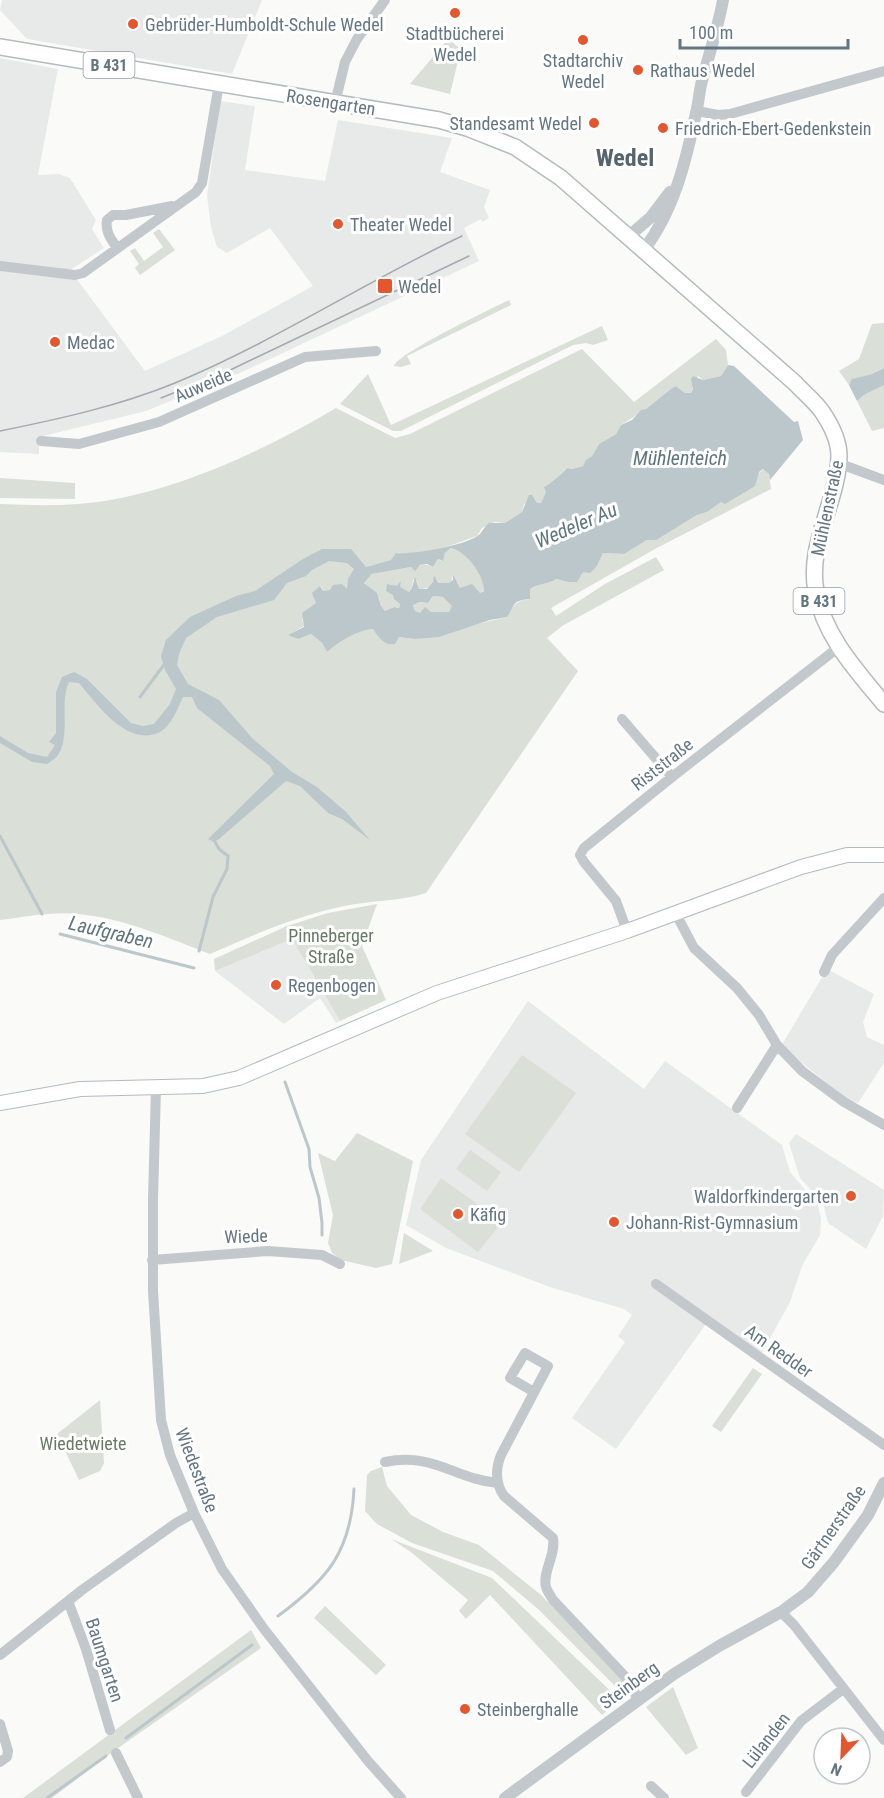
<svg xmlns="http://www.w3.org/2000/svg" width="884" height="1798" font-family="'Roboto Condensed',sans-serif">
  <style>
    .built { fill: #e8e9e9 }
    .green { fill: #dadfd7 }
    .water { fill: #bbc7cb; fill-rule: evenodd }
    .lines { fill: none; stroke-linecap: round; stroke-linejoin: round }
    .stream { stroke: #bbc7cb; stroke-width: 3 }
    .secondary-casing { stroke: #b3babf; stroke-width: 16 }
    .primary-casing { stroke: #b5babe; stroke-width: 18 }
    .minor { stroke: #c3c8cc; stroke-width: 10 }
    .tertiary { stroke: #c3c8cc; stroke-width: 12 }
    .secondary { stroke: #fff; stroke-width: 14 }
    .primary { stroke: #fff; stroke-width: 15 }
    .tram { stroke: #a2aab0; stroke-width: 1.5 }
    .poi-dot { fill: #e4572e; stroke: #fff; stroke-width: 2 }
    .labels { text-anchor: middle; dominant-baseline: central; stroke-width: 6; stroke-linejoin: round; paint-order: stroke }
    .shield { fill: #fff; stroke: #939fa8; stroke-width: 1.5 }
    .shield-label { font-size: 16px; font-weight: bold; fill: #657683 }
    .poi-label { font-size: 18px; fill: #657683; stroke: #fff; text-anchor: start }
    .street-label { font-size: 18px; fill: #657683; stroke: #fff }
    .park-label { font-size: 18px; fill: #687a64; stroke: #fff }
    .water-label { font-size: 20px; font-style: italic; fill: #60757c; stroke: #fff }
    .district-label { font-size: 24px; font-weight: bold; fill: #57646e; stroke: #fff }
  </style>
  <rect width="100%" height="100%" fill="#fafaf8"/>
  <path class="built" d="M2,0H262L232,74L27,39L0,10Z
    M0,58L58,69L38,175L58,174L70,178L96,220L92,229L104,248L70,270L145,371L222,336L313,286L270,228L227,253L217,247L211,227L207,196L220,101L255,106L245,170L325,181L338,120L452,138L440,172L490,190L484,207L489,218L482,222L481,219L464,228L479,261L242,372L146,411L39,437V454L0,452Z
    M292,939L340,1021L336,1023L320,998L284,1024L215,971Z
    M827,969L874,994L863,1022L867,1037L884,1045V1063L858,1103L847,1099L781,1046Z
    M528,1001L644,1089L665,1061L782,1145L790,1172L818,1205L821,1218L820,1235L802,1266L790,1302L762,1353L711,1317L616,1449L572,1418L625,1342L618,1336L632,1315L624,1309L550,1287L446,1248L406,1225L421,1160Z
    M796,1134L884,1190L883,1216L866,1249L828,1223L823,1203L800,1178L789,1143Z"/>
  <path class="green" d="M448,39L466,53L457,65L450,94L410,84Z
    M159,229L175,250L140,275L135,268L139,264L130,251L135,248L144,261L163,247L153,233Z
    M509,300L511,305L407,356L411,364L401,367L394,366C398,353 491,309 509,300Z
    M884,323V368L872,374L853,379L849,385L839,371L859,359L872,324Z
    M602,326L608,340L593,345L586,343L573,345L401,431H393L340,404L368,374L391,425Z
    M716,339L726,350L728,365L721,376L703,380L698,376L691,393H685L676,386L672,388L646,409L621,425L616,434L599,444L592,456L583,466L572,469L567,468L549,486L541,503H537L534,498L524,504L522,512L505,523L495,522L482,528L477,536L438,550L404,554L396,553L392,560L366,567L347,590L323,591L321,586L316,603L302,619L304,626L289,635L298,639L311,634L322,643L327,652C340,640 355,631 373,629L380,639H397L399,637L414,639L507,617C513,605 516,601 530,599V589C539,583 548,585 556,579L568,582L583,572L597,566L603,553L624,554L647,540L679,526L697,515L707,512L764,469L769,474L771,489L655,549L551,608L556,616L605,584L656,557L664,570L562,626L547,638L578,671L426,893C399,902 368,900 340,907C294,917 253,935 210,954C168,938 124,918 78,914C52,911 25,917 0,920V504C26,505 52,506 78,504C164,498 262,452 336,408L395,438L410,434L582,349L634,402Z
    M884,385V428L872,431L857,401L864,395Z
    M0,478L75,483V499L0,498Z
    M451,548C467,552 484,574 484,590L480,593L460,588L453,574L451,583H438L434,578C433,587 427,589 419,589L417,581L413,580L412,588L409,592L399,587L401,582L393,595L400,604L399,608L394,607L385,611L381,607L379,598L364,583L372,574L411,567L416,568C422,564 426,564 433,567L438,559L442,561L445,553Z
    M433,596L443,597L453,606L449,612L419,613L415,611L413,605L420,602L428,603Z
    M377,904L362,946L386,1000L340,1021L292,939L215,971L214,959L287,926L328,913Z
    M522,1055L576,1093L519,1172L465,1134Z
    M357,1133L413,1161L392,1264L376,1268L341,1260L332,1253L328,1243L333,1215L318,1153L335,1161Z
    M470,1150L501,1172L487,1191L456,1169Z
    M441,1178L502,1222L478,1252L420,1209Z
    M404,1233L433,1251L399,1264Z
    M753,1368L762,1374L721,1432L712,1426Z
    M100,1400L104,1463L100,1471L79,1480L57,1434Z
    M382,1467L387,1486L411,1515L443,1532L479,1545L541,1595L627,1684L629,1696L624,1695L538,1609L493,1571L412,1543L377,1524L365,1511L367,1475L371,1471Z
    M391,1539L492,1578L620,1700L602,1715L490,1595L466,1619L459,1611L468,1600L411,1552Z
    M325,1606L386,1665L376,1675L314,1618Z
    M251,1630L261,1648L111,1753L52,1798H23Z
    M673,1687L698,1748L686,1755L646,1707Z"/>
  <path class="water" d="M728,365L734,366L794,422L798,421L803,440L770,480L769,474L763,469L759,472L755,486L725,504L721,502L707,512L697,515L656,540H647L624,554L603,553L597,566L590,573L583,572L577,582H568L556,579C548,585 539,583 530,589V599C511,601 516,604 507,617L490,620L439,637L414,639L399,637L395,644C384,646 378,637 373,629C355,631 340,641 327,652L322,643L311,634L298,639L288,635L304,627L302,613L316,603L312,593L320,586L323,591L330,590L333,585L342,584L347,589L348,579L354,569L347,563L329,561L312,570L306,576L287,583L274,600L217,617L186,638L179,654L177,665L188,684L219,700L253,739L292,772L317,787L346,812L370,840L342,819L328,813L300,786L286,781L219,839L214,842L208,839L274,774L270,766L197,708L192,697H183C178,708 171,726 160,732C127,748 97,704 79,683L69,682C59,703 71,735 58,755C56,758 50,762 47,764L32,762L0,743V736L28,753L47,757L55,745L49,742L56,733V692L62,677L74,672L87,679L131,723L143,726L154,724L170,704L176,689L165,670L161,656L166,640L190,617L236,596L255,591L303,559L322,549H351L366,567L391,560L396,553C412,555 469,545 480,534C483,530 485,526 489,523H505L522,512L529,495H532L537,503H541L546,492L544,487C548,486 564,472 567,468L572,469L583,466L586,460L592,456L599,444L616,434L621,425L632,420L641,410L646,409L672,388L676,386L685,393H691L693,389L691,379L693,376L703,380L721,376ZM451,548C467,552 484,575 484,591L480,593L472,584L460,588L453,574V580L449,583H438L434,575L433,582L427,589H419L415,577L412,588L409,592L400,587L401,581L397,586L387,584L386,591L393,595L394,599L400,604L399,608L394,607L385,611L381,606L377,593L364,583L372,574L411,567L415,571L420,565L427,564L433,567L438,559L443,561L445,553ZM433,596L443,597L452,606L449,612H431L425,607L420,613L415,611L413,605L420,602L428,603Z
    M884,368V385L864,395L857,401L849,385L852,379L872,374Z"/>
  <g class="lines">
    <path class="stream" d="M140,697L166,662
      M0,836L42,914
      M60,934L194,968
      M199,951L213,897L227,869L228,856L219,849L214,840
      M285,1082L309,1149L310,1167L319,1198L322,1223V1235
      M278,1616C327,1580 351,1552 354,1489
      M126,1738L252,1645
      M47,1798L106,1756"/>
    <defs>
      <path id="secondary" d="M0,1103L80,1089L203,1086L239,1078L437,993L627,931L801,867L847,855H884"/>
      <path id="primary" d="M0,47L439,120L467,128L515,147L561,178L795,383C804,393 816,402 823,413C831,425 839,442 839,456C838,501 807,544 816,591C824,636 856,670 884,704"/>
    </defs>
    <use href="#secondary" class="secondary-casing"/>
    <use href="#primary" class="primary-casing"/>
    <path class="minor" d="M335,103L345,62L357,39L385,0
      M697,111L718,115L730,114L884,71
      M117,248C111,239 105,232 107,220L113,215H126L172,206
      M0,266L75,275L83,273L196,192L202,183L219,84
      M41,441L79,444L159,422L305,357L376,351
      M838,463L884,480
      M622,719L672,777
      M676,914L694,948L737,988L759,1015L777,1045L802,1071L844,1102L884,1125
      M627,931L616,901L584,862L580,855L584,848L672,777L839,647
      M824,972L832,955L884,898
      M156,1088L153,1199V1291L161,1420L170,1455L194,1513L222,1569L264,1629L368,1761L401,1798
      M737,1108L777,1045
      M152,1260L268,1251L322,1255L340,1264
      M656,1284L884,1445
      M534,1392L510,1378L525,1353L548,1366L501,1455C495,1470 495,1483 504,1496L553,1538C556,1556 542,1572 546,1587C547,1591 551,1596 553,1600L633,1685L637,1701
      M385,1462C433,1452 455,1479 498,1483
      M68,1601L86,1649L110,1730
      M781,1612L794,1625L884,1740
      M0,1655L82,1590L176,1523L194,1513
      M0,1724L8,1751L7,1757L0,1762
      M116,1753L138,1798
      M651,1786L664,1798
      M746,1792L801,1721L843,1689"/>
    <path class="tertiary" d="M628,237L651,217L670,192
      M643,251C674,211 686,161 696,113C699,102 699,91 702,81C709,54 718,28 723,0
      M505,1798L674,1674L719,1646L781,1612L808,1592L834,1562L868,1515L884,1483"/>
    <use href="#secondary" class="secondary"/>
    <use href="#primary" class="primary"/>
    <path class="tram" d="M161,398L226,372L469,256
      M0,431C59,419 119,406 175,383C274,342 365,282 462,236"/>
  </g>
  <g class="poi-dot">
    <circle cx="455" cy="13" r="6"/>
    <circle cx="133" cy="24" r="6"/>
    <circle cx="583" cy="40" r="6"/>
    <circle cx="638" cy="70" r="6"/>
    <circle cx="594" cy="123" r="6"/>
    <circle cx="663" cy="128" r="6"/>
    <circle cx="338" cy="224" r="6"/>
    <rect x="377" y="278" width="16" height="16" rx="3"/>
    <circle cx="55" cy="342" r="6"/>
    <circle cx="276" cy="985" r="6"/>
    <circle cx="851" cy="1196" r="6"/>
    <circle cx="458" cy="1214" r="6"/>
    <circle cx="614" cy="1222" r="6"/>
    <circle cx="465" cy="1709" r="6"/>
  </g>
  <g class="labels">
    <g class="shield">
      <rect x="83.5" y="52" width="51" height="26" rx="4.5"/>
      <rect x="793.5" y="588" width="51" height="26" rx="4.5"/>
    </g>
    <g class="shield-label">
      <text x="109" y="65">B 431</text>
      <text x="819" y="601">B 431</text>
    </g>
    <g class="poi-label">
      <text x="145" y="24">Gebrüder-Humboldt-Schule Wedel</text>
      <text x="455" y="33" text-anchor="middle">Stadtbücherei<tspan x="455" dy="21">Wedel</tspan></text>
      <text x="583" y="60" text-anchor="middle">Stadtarchiv<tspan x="583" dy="21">Wedel</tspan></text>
      <text x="650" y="70">Rathaus Wedel</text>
      <text x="582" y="123" text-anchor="end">Standesamt Wedel</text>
      <text x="675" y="128">Friedrich-Ebert-Gedenkstein</text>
      <text x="350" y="224">Theater Wedel</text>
      <text x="398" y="286">Wedel</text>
      <text x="67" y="342">Medac</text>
      <text x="288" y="985">Regenbogen</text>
      <text x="839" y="1196" text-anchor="end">Waldorfkindergarten</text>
      <text x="470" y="1214">Käfig</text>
      <text x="626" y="1222">Johann-Rist-Gymnasium</text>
      <text x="477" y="1709">Steinberghalle</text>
    </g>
    <g class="street-label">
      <text transform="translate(331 102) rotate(9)">Rosengarten</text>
      <text transform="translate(203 385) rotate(-23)">Auweide</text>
      <text transform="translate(827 508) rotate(-78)">Mühlenstraße</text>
      <text transform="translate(662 764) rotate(-38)">Riststraße</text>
      <text transform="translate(246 1236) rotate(-2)">Wiede</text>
      <text transform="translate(779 1351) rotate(35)">Am Redder</text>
      <text transform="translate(197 1470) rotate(69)">Wiedestraße</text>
      <text transform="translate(833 1527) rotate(-55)">Gärtnerstraße</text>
      <text transform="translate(105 1660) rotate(72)">Baumgarten</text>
      <text transform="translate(629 1685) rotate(-36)">Steinberg</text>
      <text transform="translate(766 1740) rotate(-52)">Lülanden</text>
    </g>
    <g class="park-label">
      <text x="331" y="935">Pinneberger<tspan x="331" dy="21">Straße</tspan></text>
      <text x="83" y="1443">Wiedetwiete</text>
    </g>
    <g class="water-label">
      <text x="680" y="458">Mühlenteich</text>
      <text transform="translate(576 525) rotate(-23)">Wedeler Au</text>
      <text transform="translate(111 932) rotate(13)">Laufgraben</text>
    </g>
    <g class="district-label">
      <text x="625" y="158">Wedel</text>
    </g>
  </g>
  <g transform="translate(842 1756) rotate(203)"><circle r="28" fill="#ffffff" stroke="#c1c8cd" stroke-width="1.5"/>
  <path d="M0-4.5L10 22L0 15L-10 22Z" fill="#e4572e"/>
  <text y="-9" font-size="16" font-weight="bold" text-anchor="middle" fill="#657683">N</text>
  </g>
  <path d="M680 39v9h168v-9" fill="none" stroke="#657683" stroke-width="3"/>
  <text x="689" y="39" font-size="18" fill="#657683" stroke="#ffffff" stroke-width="4.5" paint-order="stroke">100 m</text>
</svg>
